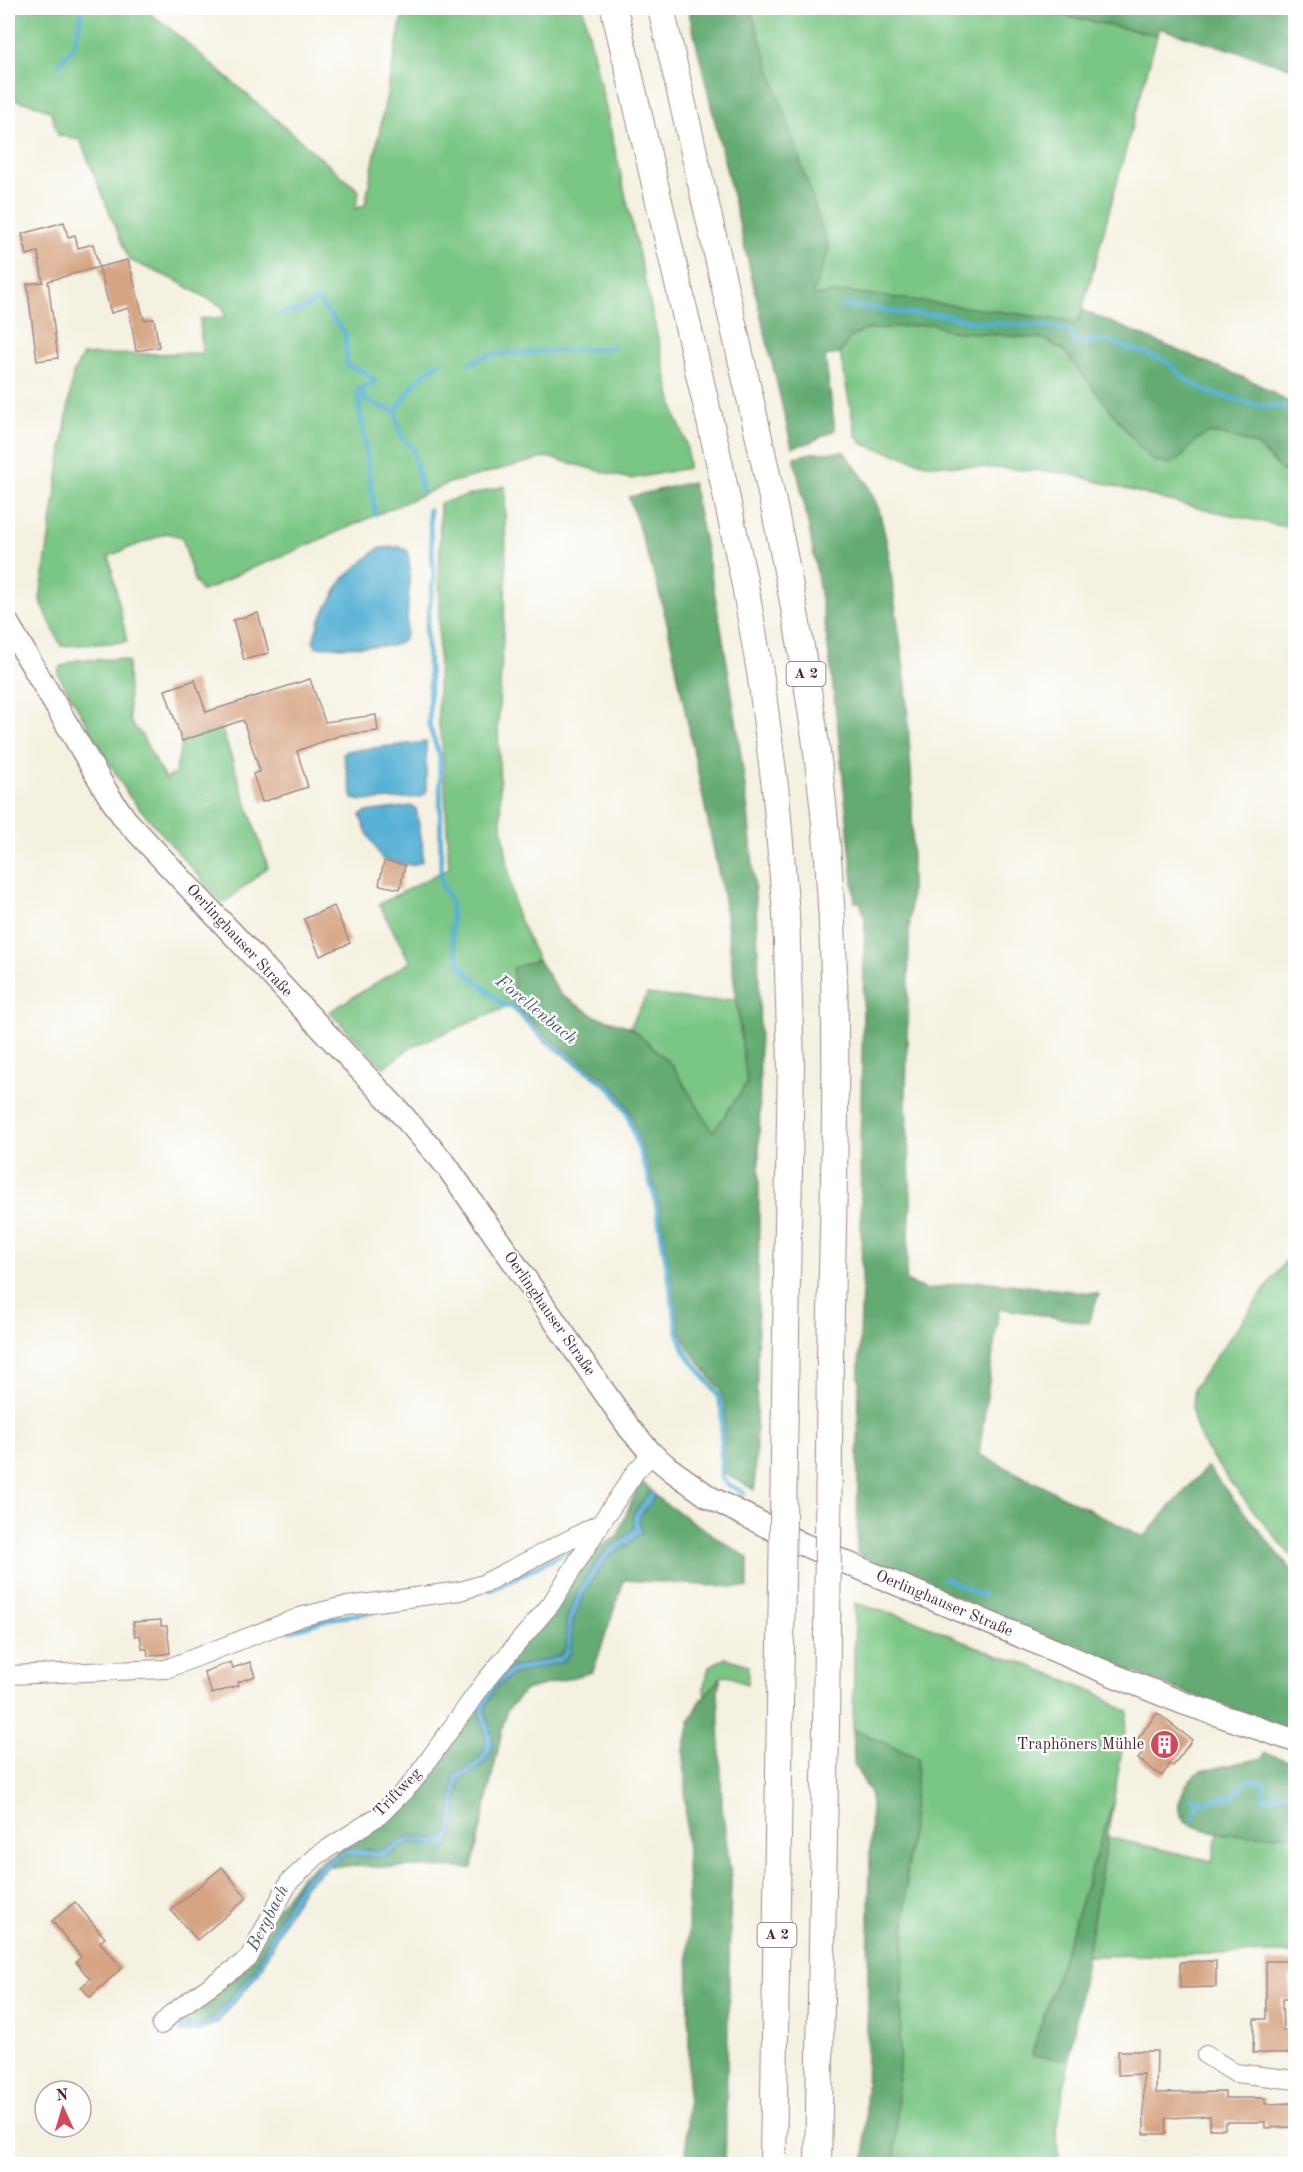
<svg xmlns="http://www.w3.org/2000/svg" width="1303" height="2172" font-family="'Old Standard TT',serif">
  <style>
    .green { fill: #7ac684; stroke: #627258; stroke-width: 1.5 }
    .forest { fill: #63ab72; stroke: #56654e; stroke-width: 1.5 }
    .water { fill: #57b1d4; stroke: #506880; stroke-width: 1.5 }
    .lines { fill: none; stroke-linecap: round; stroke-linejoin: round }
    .stream { stroke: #57b1d4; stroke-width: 5 }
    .building { fill: #d6a482 }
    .minor-casing { stroke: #9f8886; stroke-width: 20 }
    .major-casing { stroke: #9f8886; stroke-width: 25 }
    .highway-casing { stroke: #9f8886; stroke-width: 28 }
    .minor { stroke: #fff; stroke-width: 18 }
    .major { stroke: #fff; stroke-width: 22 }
    .highway { stroke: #fff; stroke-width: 26 }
    .highway-bridge-casing { stroke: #9f8886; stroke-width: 28; stroke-linecap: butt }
    .highway-bridge { stroke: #fff; stroke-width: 26 }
    .labels { text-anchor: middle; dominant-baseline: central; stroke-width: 4.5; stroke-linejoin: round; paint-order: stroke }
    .shield { fill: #fff; stroke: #80626b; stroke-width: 1.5 }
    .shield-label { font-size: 15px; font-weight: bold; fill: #4a1f2b }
    .street-label { font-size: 16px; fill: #4a1f2b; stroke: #fff }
    .poi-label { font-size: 16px; fill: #4a1f2b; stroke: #fff; text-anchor: end }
    .water-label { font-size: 18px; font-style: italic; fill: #4f596f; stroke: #fff }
  </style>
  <rect width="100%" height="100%" fill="#fff"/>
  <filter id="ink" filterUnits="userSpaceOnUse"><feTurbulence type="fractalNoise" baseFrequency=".0167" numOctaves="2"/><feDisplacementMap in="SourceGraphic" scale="12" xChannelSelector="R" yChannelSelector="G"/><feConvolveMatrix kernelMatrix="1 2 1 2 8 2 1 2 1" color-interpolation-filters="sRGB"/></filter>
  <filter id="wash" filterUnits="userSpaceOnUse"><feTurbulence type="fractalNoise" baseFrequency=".008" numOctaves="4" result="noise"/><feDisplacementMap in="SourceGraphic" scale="24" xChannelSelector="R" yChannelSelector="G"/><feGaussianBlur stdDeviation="1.35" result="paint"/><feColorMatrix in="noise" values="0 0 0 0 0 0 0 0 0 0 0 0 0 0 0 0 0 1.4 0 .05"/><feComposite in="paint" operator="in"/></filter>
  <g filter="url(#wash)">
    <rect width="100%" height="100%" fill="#f4f1e0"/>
    <path class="green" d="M8,8H142L166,25L359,191L355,209L365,205L404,8H583L676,418C685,434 689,449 688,468L630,479L547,457L449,483L276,559L242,572L213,587L201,591L194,580L182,537L167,533L109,556L127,642L61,646L40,600L73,374L83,355L202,353L200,319L225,317L223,307L175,280L129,260L80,140L58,135L51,112L40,106L8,98Z
      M750,8H1026L1157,35L1079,322L850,292L812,296Z
      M932,324L950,331L1045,339L1064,351L1142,450L1156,462L1182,457L1196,440L1210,433L1227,436L1257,445L1280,469L1295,477V529L1181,504L1074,475L1046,471L926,464L863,444L856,436L840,354L848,340L863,330Z
      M505,486L506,582L498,726L501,820L515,910L538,960L513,969L515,1004L413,1046L384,1067L329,1012L410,962L379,904L449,868L443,749L438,720L440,503Z
      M120,659L128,662L129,714L131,724L141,734L165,779L175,774L182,741L221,727L268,867L223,904L129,796L58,674L60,667L77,660Z
      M647,994L701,1001L736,999L747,1083L713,1133L672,1065L630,1027Z
      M1295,1248V1561L1231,1483L1204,1446L1194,1421L1192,1408L1194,1388L1200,1379Z
      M855,1603L914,1620L996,1655L1020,1662L1093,1691L1128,1712L1113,1803L1031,2056L1069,2059L1057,2129L1058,2164H895L907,1870L918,1758L853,1729Z
      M726,1658L748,1665V1685L728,1675L721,1677L705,1696L704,1688L709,1666Z
      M1218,1834L1295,1835V1953L1087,1956L1107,1837L1212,1861Z"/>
    <path class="forest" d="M688,8H750L829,249L812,296L850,292L1078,322L1082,310L1256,383L1295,406V477L1280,469L1257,445L1227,436L1210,433L1196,440L1182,457L1171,464L1156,462L1142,450L1064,351L1045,339L950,331L932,324L863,330L848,340L840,354L825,356L835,430L809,443L792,447Z
      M1026,8H1295V69L1159,28L1157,35Z
      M844,452L867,483L879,510L887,544L906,685L912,791V861L909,938L906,1103L911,1200L906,1281L927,1290L956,1284L981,1281L1099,1294L1088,1323L999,1308L979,1454L1143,1537L1207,1467L1295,1574V1731L1167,1686L1062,1643L857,1554L859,1366L862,1287L860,1149L865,919L860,902H855C841,753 828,603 794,457L812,453Z
      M692,482C720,613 744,745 754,879C761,972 760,1066 759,1159C759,1270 757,1380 755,1490L723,1473L725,1407L720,1390L689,1349L680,1329L657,1194L629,1109L613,1085L545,1035L515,1004L513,968L538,960L561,995L595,1016L630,1027L672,1065L713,1132L747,1083L724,900L668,627L657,584L629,497Z
      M639,1483H643L651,1490L632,1515L634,1528L621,1540L604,1552L581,1585L566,1620V1648L560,1656L510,1668L478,1707C488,1744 494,1756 454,1774L449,1828L445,1840L409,1836L381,1850L347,1848L324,1861L280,1915L255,1968L212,2018L199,2026H179L175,2022L219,1989L302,1875L380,1821L593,1550L617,1537Z
      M656,1496L661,1501L748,1558V1588L624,1580L593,1672L525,1690L506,1712L472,1868L328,1866L346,1855L383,1858L412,1842L448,1848L454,1832L460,1780C474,1773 493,1760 493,1742C493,1732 487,1719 485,1709L495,1689L512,1675L563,1662L571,1652L572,1622L586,1590L609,1556L625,1547L642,1532L639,1518Z
      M721,1677L718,1689L722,1807L731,1877L725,2164H686L689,2041L688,1895L684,1751L690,1721L700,1702Z
      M853,1729L918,1758L907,1870L895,2164H865L871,1795L854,1764Z
      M1265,1753L1295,1763V1835C1274,1835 1165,1842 1180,1800C1184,1788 1189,1777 1201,1771L1262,1758Z
      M1113,1803L1069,2059L1031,2056Z"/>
    <path class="water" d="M400,547L408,551L410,570L406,635L404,640L392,646L316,647L313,641L320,619L343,579L379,548Z
      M426,742V793L420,797L363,801L353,799L343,754L346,751Z
      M411,806L416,809L423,848L422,862L411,865L382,859L366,831L360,815L366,812Z
      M651,1490L656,1496L639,1518L642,1532L626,1546L609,1556L586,1590L573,1622L571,1652L563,1662L512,1675L495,1689L485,1709C487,1719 493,1732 493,1742C493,1761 474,1773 460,1780L454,1832L448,1848L412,1842L383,1858L346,1855L328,1866L305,1886L286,1917L259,1973L217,2023L198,2032L179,2033V2026H199L212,2018L255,1968L280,1915L300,1881L324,1861L347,1848L381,1850L409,1836L445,1839L449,1828L454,1774C494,1756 487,1743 478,1707L489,1684L510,1668L560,1656L566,1648V1620L581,1585L604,1552L621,1540L634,1528L632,1516Z"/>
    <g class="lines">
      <path class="stream" d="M59,64L74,46L83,8
        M842,306L867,307L901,313L946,315L975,322L1054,327L1069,330L1075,343L1092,342L1101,339L1111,342L1167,361L1180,375L1205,391L1259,406H1283L1296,417
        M280,313L299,311L317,300L345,333L347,365L366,372L375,382L362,389L365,400L395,412L402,437L413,450L422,491
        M469,364C487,352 504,354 524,353C554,350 584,351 614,347
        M362,389L357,390L375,514
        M395,412C407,395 419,372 440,364
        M429,510L434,576L426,632L430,680L429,726L440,756L441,882L451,902L452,938L462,968L503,1005L513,1007L543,1038L611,1088L627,1112L655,1197L678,1332L686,1353L717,1393L722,1410L721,1476L726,1483L744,1493
        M944,1578L983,1596
        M491,1590L566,1552H574
        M289,1631L328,1619L373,1612
        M1190,1798L1207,1802L1233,1796L1249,1780L1265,1782L1263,1796L1266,1799L1296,1787
        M1192,1818L1200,1801"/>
    </g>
    <g id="blocks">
      <path class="building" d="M64,222L68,237L75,235L78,248L93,244L99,267L48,281L58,358L37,361L27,284L43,282L38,252L27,255L22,234Z
        M128,260L144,320L154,319L159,347L136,351L129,308L111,313L99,267Z
        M258,613L269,653L244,660L233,620Z
        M310,679L325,722L376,715L378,731L341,735L297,751L308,787L262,802L253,774L260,771L243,720L182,741L165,690L195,680L206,712Z
        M384,861L405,865L400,889L379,885Z
        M334,906L350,943L320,956L304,919Z
        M161,1620V1626H167L170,1653L148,1656L147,1649H142L140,1635L135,1636L133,1622Z
        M231,1662L233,1668L250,1662L255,1676L238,1682L239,1685L212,1694L204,1672Z
        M1157,1713L1192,1740L1173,1766L1170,1764L1162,1776L1138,1759L1146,1748L1136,1741Z
        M222,1867L247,1898L197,1940L171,1910Z
        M75,1902L105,1938L100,1942L122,1968L90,1997L81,1987L90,1979L76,1962L81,1957L52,1921Z
        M1216,1961V1987L1180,1988V1962Z
        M1266,1961H1296V1975H1290V1999H1282L1283,2031H1296V2053H1253L1254,2019H1266Z
        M1118,2051H1157L1156,2093L1225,2092V2098H1265V2104L1296,2103V2127L1265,2128V2122H1225V2129H1210V2116L1166,2118V2134H1144L1143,2074L1118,2075Z"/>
    </g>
  </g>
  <g filter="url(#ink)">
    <use href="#blocks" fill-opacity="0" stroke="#9f8886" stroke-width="1.5"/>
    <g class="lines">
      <defs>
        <path id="minor" d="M8,1675L166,1669L300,1617L340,1607L460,1591L483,1584L601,1523L636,1471L652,1454
          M161,2025L172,2013L248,1959L289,1882L318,1855L380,1815L412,1783L486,1680L551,1604L600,1525
          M1206,2055L1235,2073L1296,2080"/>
        <path id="major" d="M8,624L109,796L125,819L397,1109L446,1165L630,1429L652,1454L670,1469L709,1497L802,1544L1113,1675L1183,1703L1296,1741"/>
        <path id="highway" d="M614,8L716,447L745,585L761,678L776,795L786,914L791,1063L786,1334
          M661,8C687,119 712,230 737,341C773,497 808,654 824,813C842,992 834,1174 830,1354
          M773,2164L780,1706
          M818,2164L826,1727"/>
      </defs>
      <use href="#minor" class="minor-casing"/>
      <use href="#major" class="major-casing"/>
      <use href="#highway" class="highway-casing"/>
      <use href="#minor" class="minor"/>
      <use href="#major" class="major"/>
      <use href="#highway" class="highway"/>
      <defs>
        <path id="highway-bridge" d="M780,1706L786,1334
          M826,1727L830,1354"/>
      </defs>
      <use href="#highway-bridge" class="highway-bridge-casing"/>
      <use href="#highway-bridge" class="highway-bridge"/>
    </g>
  </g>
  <defs>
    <symbol id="building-disc" viewBox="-11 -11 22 22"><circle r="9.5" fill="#d1495b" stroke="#fff"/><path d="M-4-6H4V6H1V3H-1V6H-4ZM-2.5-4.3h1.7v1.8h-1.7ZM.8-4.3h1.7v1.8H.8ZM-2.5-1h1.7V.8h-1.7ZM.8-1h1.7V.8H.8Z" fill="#fff"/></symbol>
  </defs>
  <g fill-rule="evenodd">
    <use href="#building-disc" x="1148" y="1728" width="33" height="33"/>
  </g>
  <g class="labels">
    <g class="shield">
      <rect x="786.5" y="662" width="39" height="24" rx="4.5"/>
      <rect x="757.5" y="1923" width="39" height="24" rx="4.5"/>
    </g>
    <g class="shield-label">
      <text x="806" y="674">A 2</text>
      <text x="777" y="1935">A 2</text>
    </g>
    <g class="street-label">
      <text transform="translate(239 941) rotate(47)">Oerlinghauser Straße</text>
      <text transform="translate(549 1314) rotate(55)">Oerlinghauser Straße</text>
      <text transform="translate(944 1604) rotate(23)">Oerlinghauser Straße</text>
      <text transform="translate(398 1793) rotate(-46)">Triftweg</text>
    </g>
    <g class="poi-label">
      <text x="1144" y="1745">Traphöners Mühle</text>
    </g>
    <g class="water-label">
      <text transform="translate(536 1010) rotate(39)">Forellenbach</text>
      <text transform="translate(268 1918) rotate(-63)">Bergbach</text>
    </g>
  </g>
  <rect width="1303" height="2172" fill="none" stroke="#fff" stroke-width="30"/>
  <g transform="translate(63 2109) rotate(356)"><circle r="28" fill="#ffffff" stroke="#b7a5aa" stroke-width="1.5"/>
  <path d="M0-4.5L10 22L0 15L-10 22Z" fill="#d1495b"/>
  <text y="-9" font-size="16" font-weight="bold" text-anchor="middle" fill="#4a1f2b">N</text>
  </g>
</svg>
